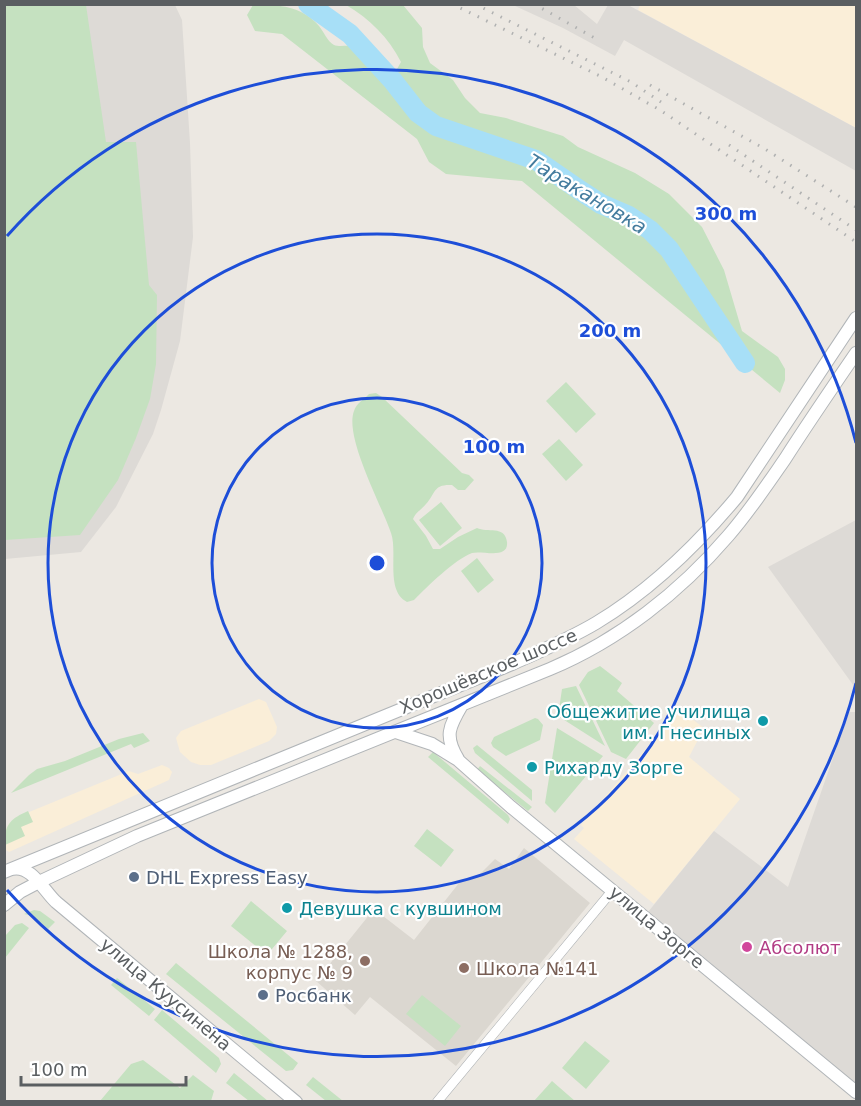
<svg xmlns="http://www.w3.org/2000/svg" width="861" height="1106" font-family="'DejaVu Sans',sans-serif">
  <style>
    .commercial { fill: #faeed8 }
    .industrial { fill: #dddad6 }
    .education { fill: #dbd7d0 }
    .green { fill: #c5e1c0 }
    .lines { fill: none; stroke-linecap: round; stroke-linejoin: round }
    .river { stroke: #a7dff7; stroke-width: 20 }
    .street-casing { stroke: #afb3b6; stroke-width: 10 }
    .secondary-casing { stroke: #b1b5b8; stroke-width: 14 }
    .street { stroke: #fff; stroke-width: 9 }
    .secondary { stroke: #fff; stroke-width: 12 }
    .rail { stroke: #b0b1b1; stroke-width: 3; stroke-dasharray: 1.5 8; stroke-linecap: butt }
    .ring { fill: none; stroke: #1d4ed8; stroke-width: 3 }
    .culture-dot { fill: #0f9aa8; stroke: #fff; stroke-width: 2 }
    .service-dot { fill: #5c6f8a; stroke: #fff; stroke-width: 2 }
    .hotel-dot { fill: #d1479c; stroke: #fff; stroke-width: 2 }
    .education-dot { fill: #8d6e63; stroke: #fff; stroke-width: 2 }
    .labels { text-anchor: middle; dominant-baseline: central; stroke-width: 4.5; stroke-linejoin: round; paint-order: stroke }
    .street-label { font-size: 18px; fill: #5a5e61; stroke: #fff }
    .culture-label { font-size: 18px; fill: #0d838f; stroke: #fff; text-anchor: start }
    .service-label { font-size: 18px; fill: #4e5e75; stroke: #fff; text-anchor: start }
    .hotel-label { font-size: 18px; fill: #b23c85; stroke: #fff; text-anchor: start }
    .education-label { font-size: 18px; fill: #785e54; stroke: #fff; text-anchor: end }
    .water-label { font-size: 20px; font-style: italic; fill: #447c9e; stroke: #fff }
    .centre { fill: #1d4ed8; stroke: #fff; stroke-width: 3 }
    .ring-label { font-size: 18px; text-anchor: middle; font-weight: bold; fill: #1d4ed8; stroke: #fff; stroke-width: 4.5; stroke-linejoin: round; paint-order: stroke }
  </style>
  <rect width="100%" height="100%" fill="#ece8e2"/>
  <path class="commercial" d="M640,4L856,5V128L638,10Z
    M259,699L266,702L277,727L276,734L269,741L211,765H200L191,762L180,752L176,738L181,731Z
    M673,712L688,716L704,728L689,757L740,799L654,904L574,839L584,828L581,825L666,725L665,720Z
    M162,765L169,768L172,772L169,780L9,852L6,850L5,831L9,824L17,817L129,771L138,774Z"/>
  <path class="industrial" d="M5,5H175L182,20L190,143L193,237L180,341L161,410L153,434L116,507L81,552L5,559Z
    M513,5H574L597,24L608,5H628L856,128V171L624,40L615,56L563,28Z
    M856,520V689L768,567Z
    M849,712H856V1085L648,912L714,831L788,887Z"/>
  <path class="education" d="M524,848L590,903L456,1066L370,997L355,1015L316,981L374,909L414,940L459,883L478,876L495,859L509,869Z"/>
  <path class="green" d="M5,4L86,5L106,142H136L149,285L157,295L156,364L150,399L136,438L118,480L80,535L5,540Z
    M253,5C277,4 302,6 319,26C324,32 327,41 334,45C339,47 347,45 353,46L374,74L382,77L397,69L401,62C389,38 369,18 346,5H403L422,28L423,47L430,63L453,80L465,98L480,113L506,118L563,136L578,147L635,173L669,194L702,227L724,270L742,331L778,357L785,369V380L780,393L522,181L446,174L429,162L417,139L282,34L255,31L247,15Z
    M566,382L596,414L576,433L546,401Z
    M376,393L382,397L462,473L469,475L474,480L465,490H458L452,485C433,484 436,493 426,504C421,510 416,512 413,519L426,536L433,549H440L458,537L477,528C487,533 505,525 507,542C509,560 482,550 472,553C454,560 428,586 414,600L407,602C385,591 398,552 391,533C382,506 344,437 354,411C356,404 364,399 369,394Z
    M559,439L583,465L566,481L542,454Z
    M441,502L462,528L440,546L419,520Z
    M477,558L494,580L478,593L461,571Z
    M600,666L622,683L617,691L654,723L626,759L611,752L579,685L588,672Z
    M576,686L605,746L558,716L562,689Z
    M535,718L538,719L543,725L540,740L506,756L493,747L491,743L494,737Z
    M557,728L603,756L555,813L545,803Z
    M143,733L150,741L134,748L131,744L11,793L29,775L37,769L65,761L119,739Z
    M477,745L532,790V801L475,753L473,748Z
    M433,752L508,815L510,819L508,824L428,757Z
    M480,766L532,807L528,811L477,770Z
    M28,811L33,822L21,827L25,836L5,845C4,825 10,819 28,811Z
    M427,829L454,850L441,867L414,846Z
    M251,901L287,931L267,955L231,926Z
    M34,910L40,911L55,922L48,929L33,916L24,914Z
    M22,923L29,928L5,958V936L15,925Z
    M176,963L298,1063L293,1070L286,1071L166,974Z
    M117,978L155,1009L149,1016L111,985Z
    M422,995L461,1026L445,1046L406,1014Z
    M162,1010L219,1058L221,1064L216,1073L154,1020Z
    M585,1041L610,1061L586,1089L562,1068Z
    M143,1060L180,1088L193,1075L214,1091L211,1101H100L131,1064Z
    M234,1073L268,1101H249L226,1083Z
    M313,1077L343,1101H326L306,1085Z
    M552,1081L575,1101H534Z"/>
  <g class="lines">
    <path class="river" d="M308,4L350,34L393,81L418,113L436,126L536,160L581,191L601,204L629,216L650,230L669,249L745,363"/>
    <defs>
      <path id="street" d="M437,1102L612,891"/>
      <path id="secondary" d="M396,732L432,744L458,760L511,807L856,1092
        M458,759C444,736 449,727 462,705
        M12,869C31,864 44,891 56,902L296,1102
        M4,872L512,664C541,651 569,639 596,623C651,590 696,546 737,497L856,318
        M4,905L20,892L39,882L137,836L550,669C619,640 680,592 728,536C749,512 767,485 785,459C808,423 832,388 856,353"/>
    </defs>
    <use href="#street" class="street-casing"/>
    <use href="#secondary" class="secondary-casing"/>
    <use href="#street" class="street"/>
    <use href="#secondary" class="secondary"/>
    <path class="rail" d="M452,4L600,76L660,110L856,242
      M475,4L631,82L661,102
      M534,4L600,41
      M650,85L765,149L856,207
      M729,145L856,230"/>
  </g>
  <g class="ring">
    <circle cx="377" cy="563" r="165"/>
    <circle cx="377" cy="563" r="329"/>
    <path d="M856 683A494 494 0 0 1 7 890M7 236A494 494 0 0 1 856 443"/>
  </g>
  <g class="culture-dot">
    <circle cx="763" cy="721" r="6"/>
    <circle cx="532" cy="767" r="6"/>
    <circle cx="287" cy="908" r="6"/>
  </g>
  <g class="service-dot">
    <circle cx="134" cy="877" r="6"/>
    <circle cx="263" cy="995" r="6"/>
  </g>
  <circle class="hotel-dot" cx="747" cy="947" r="6"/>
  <g class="education-dot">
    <circle cx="365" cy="961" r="6"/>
    <circle cx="464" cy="968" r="6"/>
  </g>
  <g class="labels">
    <g class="street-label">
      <text transform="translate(488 671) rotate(-23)">Хорошёвское шоссе</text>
      <text transform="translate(657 927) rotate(40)">улица Зорге</text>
      <text transform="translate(166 994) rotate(40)">улица Куусинена</text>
    </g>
    <g class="culture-label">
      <text x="751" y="711" text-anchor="end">Общежитие училища<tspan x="751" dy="21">им. Гнесиных</tspan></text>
      <text x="544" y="767">Рихарду Зорге</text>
      <text x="299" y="908">Девушка с кувшином</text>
    </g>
    <g class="service-label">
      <text x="146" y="877">DHL Express Easy</text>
      <text x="275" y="995">Росбанк</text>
    </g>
    <g class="hotel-label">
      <text x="759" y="947">Абсолют</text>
    </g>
    <g class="education-label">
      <text x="353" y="951">Школа № 1288,<tspan x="353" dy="21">корпус № 9</tspan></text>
      <text x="476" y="968" text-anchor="start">Школа №141</text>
    </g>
    <g class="water-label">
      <text transform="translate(587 194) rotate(31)">Таракановка</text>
    </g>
  </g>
  <circle cx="377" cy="563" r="9" class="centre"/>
  <g class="ring-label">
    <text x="726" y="220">300 m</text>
    <text x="610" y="337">200 m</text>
    <text x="494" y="453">100 m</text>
  </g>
  <rect width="861" height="1106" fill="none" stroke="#5a5e61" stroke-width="12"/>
  <path d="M21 1076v9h165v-9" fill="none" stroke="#5a5e61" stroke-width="3"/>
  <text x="30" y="1076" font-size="18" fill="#5a5e61" stroke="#ffffff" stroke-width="4.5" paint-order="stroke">100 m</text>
</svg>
